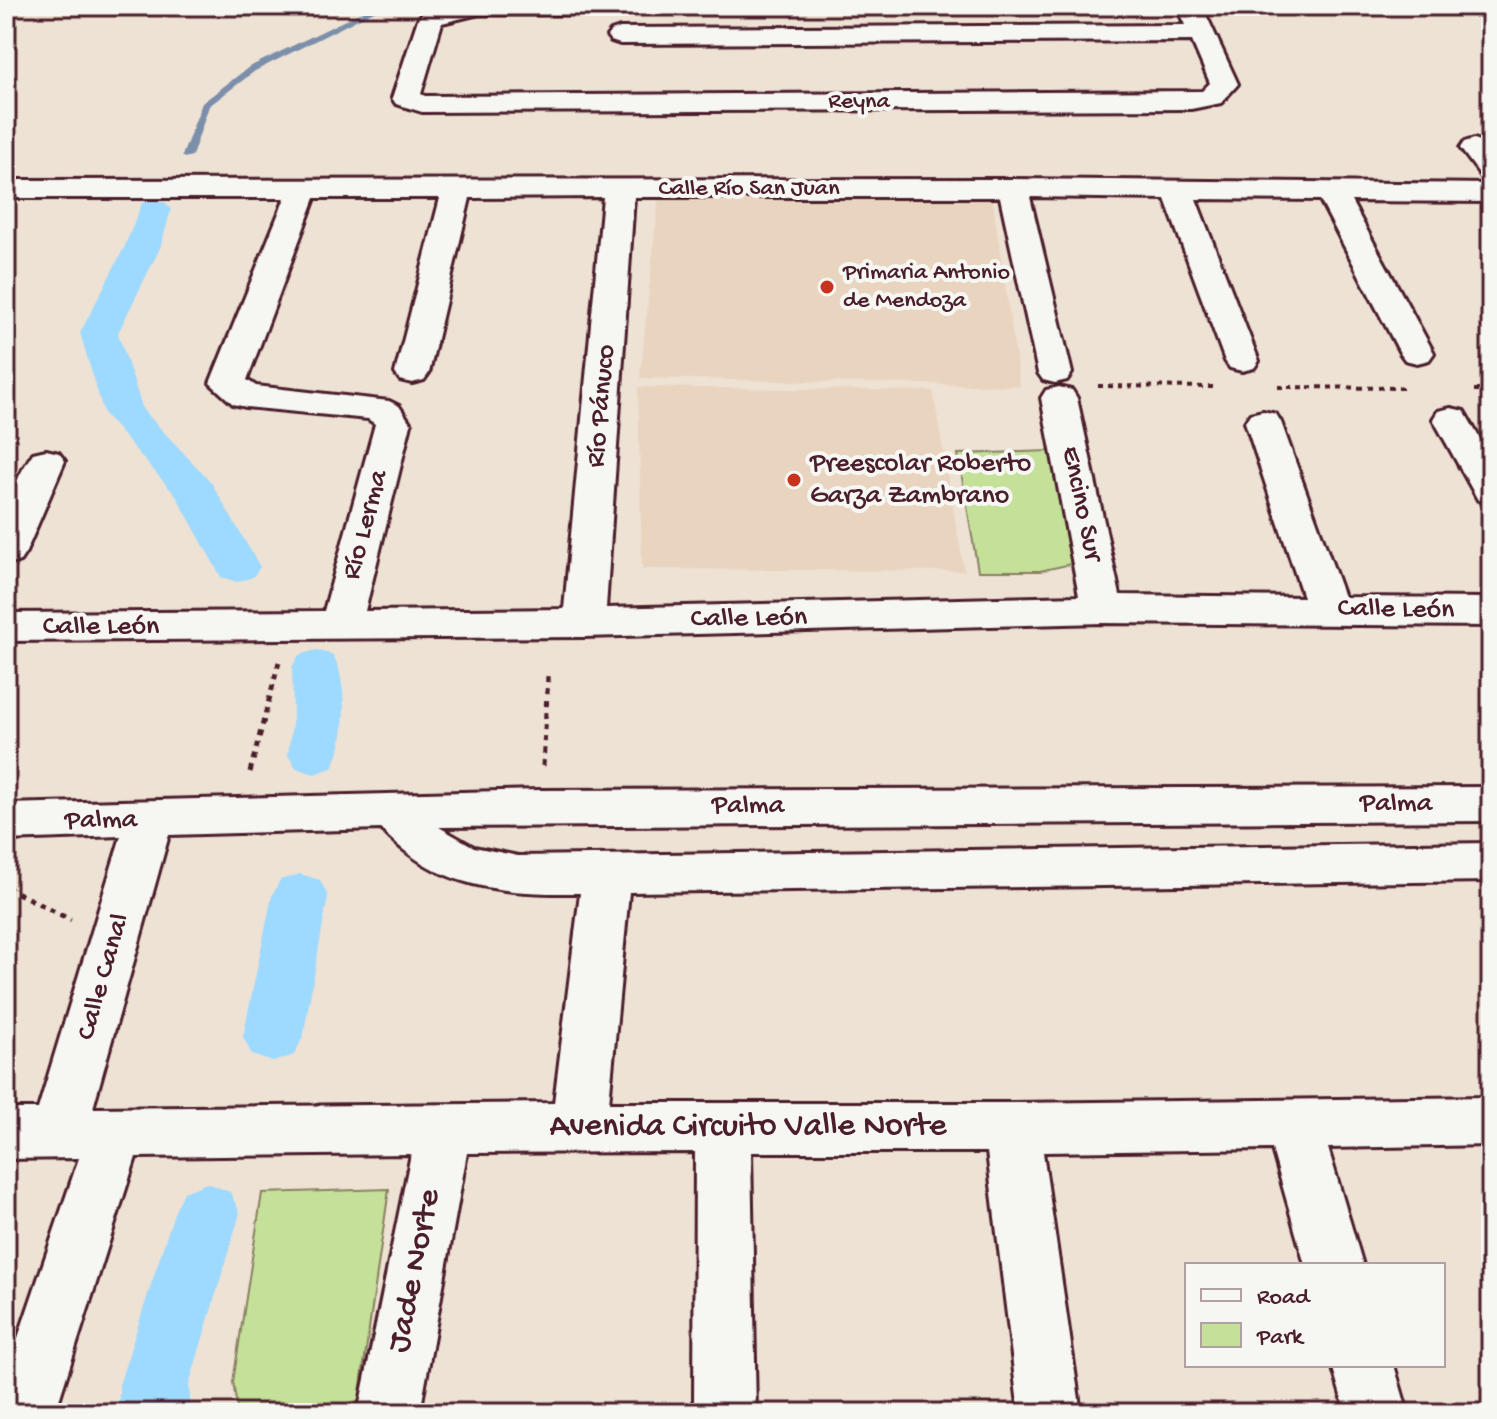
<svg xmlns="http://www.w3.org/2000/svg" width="1497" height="1419" font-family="'Gochi Hand',sans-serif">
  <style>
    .built { fill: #e9d4bf }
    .green { fill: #c5e199; stroke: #888062; stroke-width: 2 }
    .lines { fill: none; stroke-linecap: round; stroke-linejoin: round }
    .stream { fill: #7c8faa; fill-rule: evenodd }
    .canal { fill: #9ed9ff; fill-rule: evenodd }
    .minor-casing { stroke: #4a1f2b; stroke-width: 6 }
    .path-far1 { stroke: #4a1f2b; stroke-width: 4; stroke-dasharray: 5 5; stroke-linecap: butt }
    .path { stroke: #4a1f2b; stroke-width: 5; stroke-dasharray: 6 6; stroke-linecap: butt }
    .minor { fill: #f6f6f2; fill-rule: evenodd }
    .poi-dot { fill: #c8321e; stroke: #f6f6f2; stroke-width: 3 }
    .labels { text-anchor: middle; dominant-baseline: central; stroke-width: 8; stroke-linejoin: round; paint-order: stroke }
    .far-street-label { font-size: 24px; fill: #4a1f2b; stroke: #f6f6f2 }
    .far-poi-label { font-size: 24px; fill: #4a1f2b; stroke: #f6f6f2; text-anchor: start }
    .street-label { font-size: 28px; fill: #4a1f2b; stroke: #f6f6f2 }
    .poi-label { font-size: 28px; fill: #4a1f2b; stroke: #f6f6f2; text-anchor: start }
    .near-street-label { font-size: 34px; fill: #4a1f2b; stroke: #f6f6f2 }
  </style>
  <rect width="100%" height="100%" fill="#eee2d4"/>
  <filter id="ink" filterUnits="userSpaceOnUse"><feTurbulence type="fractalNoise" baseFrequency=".0125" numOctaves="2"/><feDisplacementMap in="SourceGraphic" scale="16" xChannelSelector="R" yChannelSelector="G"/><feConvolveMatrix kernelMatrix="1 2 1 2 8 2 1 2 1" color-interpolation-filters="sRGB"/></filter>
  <g filter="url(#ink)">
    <path class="built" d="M659,194L992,197L1020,386L640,378Z
      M638,387L933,391L964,571L642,569Z"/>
    <path class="green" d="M1050,451L1071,564L1040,571H978L958,454Z
      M389,1189L357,1413H238L233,1382L262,1193Z"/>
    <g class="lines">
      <path class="stream" d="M374,6H384L255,71L209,106L192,156L184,158L182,156L202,103L249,67Z"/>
      <path class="canal" d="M154,200L166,203L171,210L160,248L118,333L143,410L211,482L260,567L253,577L237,582L221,577L177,497L104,414L80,333L124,248L142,203Z
        M316,650L333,655C348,680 347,743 332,768L314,774L296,768L288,755L293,717L292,667L299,655Z
        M300,874L320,880L328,896L303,1037L294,1055L273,1062L252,1055L243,1037L272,896L280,880Z
        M207,1183L230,1192L240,1213L189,1385L191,1413H119V1385L174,1213L184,1192Z"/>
      <defs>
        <path id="minor" d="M443,6H580L576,11L567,14H479L442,23L421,94L425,96L1202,91L1210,83L1192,41L620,44L611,41L607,36L611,31L620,28L1185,25L1176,6H1202L1238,84L1221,103L1191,109L422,112L396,104L392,98L418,19L422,14Z
          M1474,139C1495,145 1491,160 1491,179L1481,176L1460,148L1464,142Z
          M1013,179L1491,184V202L1351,201L1434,353L1429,360L1417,363L1405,360L1400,353L1320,200L1196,199L1259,361L1254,368L1242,371L1230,368L1225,361L1165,199L1030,197L1072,373L1067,380L1055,383L1043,380L1038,373L1000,197H634L606,608L1079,596L1041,398L1046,390L1059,387L1072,390L1077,398L1120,595L1303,597L1245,422L1250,414L1263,411L1276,414L1281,422L1344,597L1491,598V626L1102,623L584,637L6,641V613L324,611L375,424L368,419L246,407L233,404L210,383L285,198H6V180ZM603,197L564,609L365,611L411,424L399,406L389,401L256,386L247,380L315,198H440L395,373L400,380L412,383L424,380L429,373L470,198Z
          M1451,408L1464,411L1491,458V504L1478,500L1433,419L1438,411Z
          M46,450L59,453L65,461L26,552L20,561L6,565C6,519 6,492 33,453Z
          M1491,787V821L439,827L474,847L518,856L1491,843V881L629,892L609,1103H1012L1491,1097V1145L1328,1148L1363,1265H1305L1272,1149L1043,1152L1081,1413H1019L987,1152H751L756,1413H694L695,1152L467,1153L420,1413H358L411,1154L136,1157L55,1413H6V1373L79,1158L6,1159V1109H38L121,836L6,840V804L540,790ZM381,829C437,889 502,894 580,893L554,1103L93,1108L169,835Z
          M1332,1365H1394L1408,1413H1346Z"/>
      </defs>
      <use href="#minor" class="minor-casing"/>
      <path class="path-far1" d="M1098,386L1216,387
        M1278,387L1404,388
        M1474,390H1491"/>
      <path class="path" d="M543,766L548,675
        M250,772L279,662
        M6,887L71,920"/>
      <use href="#minor" class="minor"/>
    </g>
  </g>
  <g class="poi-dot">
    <circle cx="827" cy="287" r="8"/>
    <circle cx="794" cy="480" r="8"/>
  </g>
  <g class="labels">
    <g class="far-street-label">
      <text x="859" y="102">Reyna</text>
      <text x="749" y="189">Calle Río San Juan</text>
    </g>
    <g class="far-poi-label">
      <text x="843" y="273">Primaria Antonio<tspan x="843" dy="28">de Mendoza</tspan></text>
    </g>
    <g class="street-label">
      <text transform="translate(602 406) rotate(-85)">Río Pánuco</text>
      <text transform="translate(1081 504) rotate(78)">Encino Sur</text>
      <text transform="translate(366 525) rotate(-75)">Río Lerma</text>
      <text transform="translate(1396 610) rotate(1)">Calle León</text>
      <text transform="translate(749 619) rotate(-1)">Calle León</text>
      <text x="101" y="627">Calle León</text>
      <text x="1396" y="804">Palma</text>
      <text x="748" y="806">Palma</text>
      <text transform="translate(101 821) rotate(-1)">Palma</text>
      <text transform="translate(104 977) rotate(-74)">Calle Canal</text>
    </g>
    <g class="poi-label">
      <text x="810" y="464">Preescolar Roberto<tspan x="810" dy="32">Garza Zambrano</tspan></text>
    </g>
    <g class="near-street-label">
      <text x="748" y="1128">Avenida Circuito Valle Norte</text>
      <text transform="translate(416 1271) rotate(-79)">Jade Norte</text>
    </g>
  </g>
  <rect width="1497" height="1419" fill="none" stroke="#f6f6f2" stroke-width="32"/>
  <rect x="16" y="16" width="1465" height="1387" fill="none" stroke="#4a1f2b" stroke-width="3" filter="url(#ink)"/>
  <rect x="1185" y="1263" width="260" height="104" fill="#f6f6f2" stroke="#b1a0a2" stroke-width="2"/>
  <rect x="1201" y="1289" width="40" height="12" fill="#f6f6f2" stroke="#b1a0a2" stroke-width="2"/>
  <text x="1257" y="1303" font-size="24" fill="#4a1f2b">Road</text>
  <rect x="1201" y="1323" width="40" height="24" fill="#c5e199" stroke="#b1a0a2" stroke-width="2"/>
  <text x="1257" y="1343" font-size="24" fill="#4a1f2b">Park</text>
</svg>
